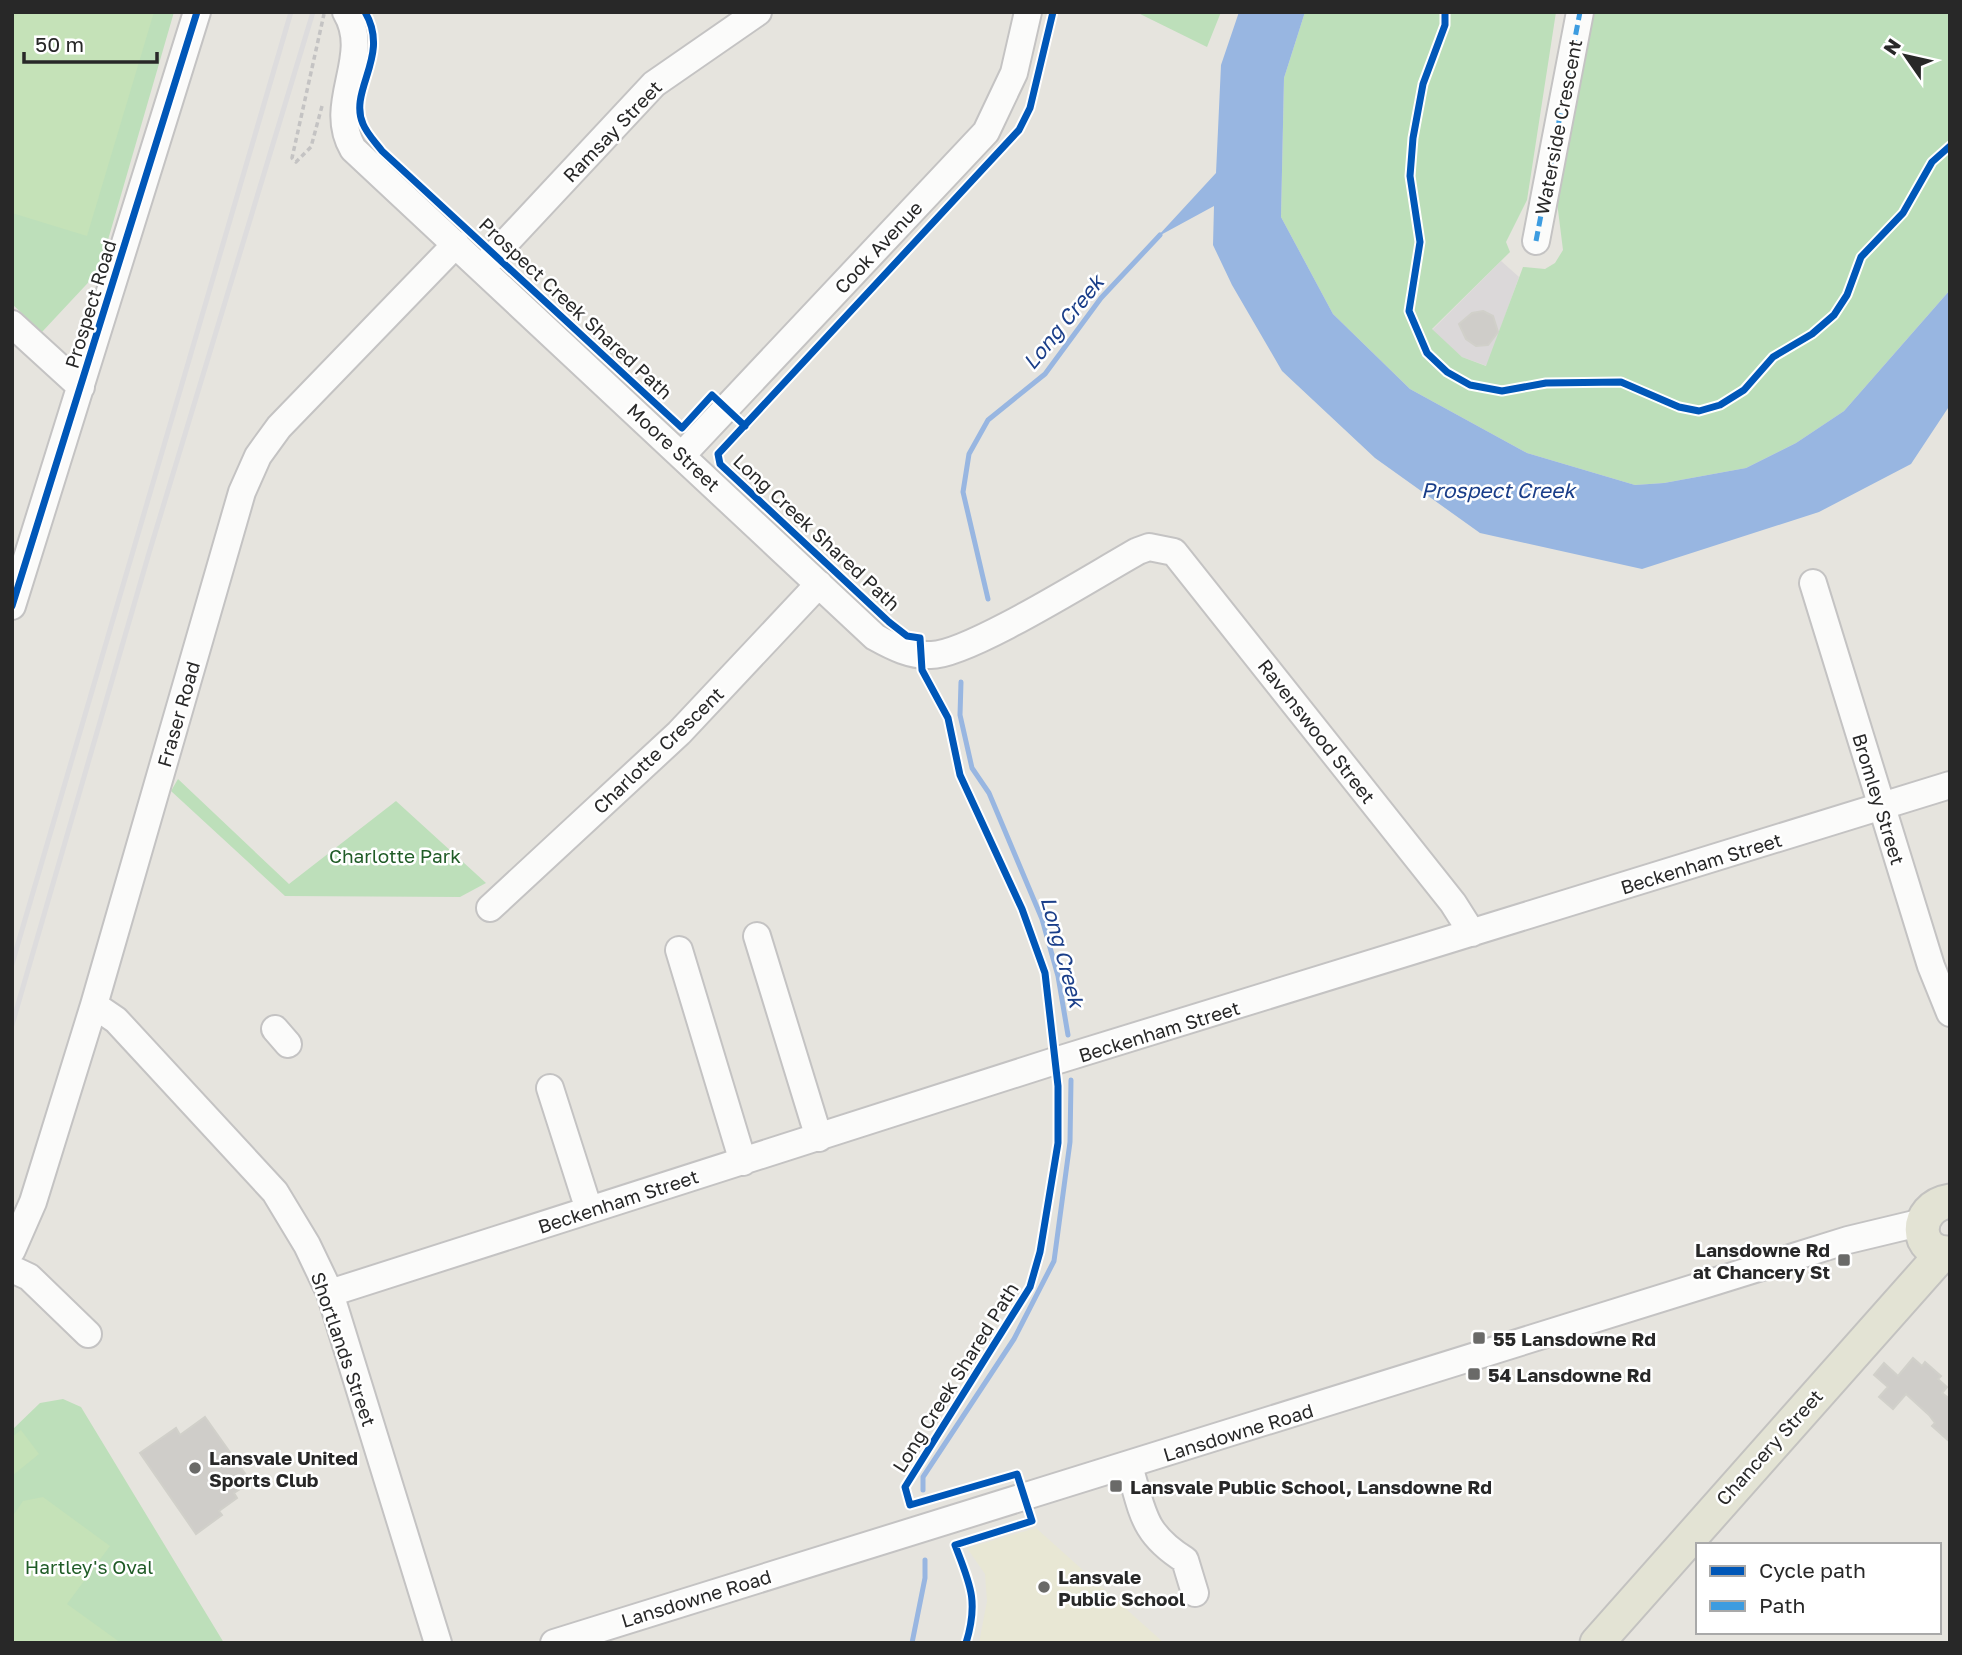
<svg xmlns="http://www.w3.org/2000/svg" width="1962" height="1655" font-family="'Golos Text',sans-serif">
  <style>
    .industrial { fill: #dbd8d9 }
    .education { fill: #e8e7d4 }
    .green { fill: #bddfba }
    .pitch { fill: #c5e2b8 }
    .water { fill: #98b6e1 }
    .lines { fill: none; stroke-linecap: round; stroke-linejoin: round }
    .stream { stroke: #98b6e1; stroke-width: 5 }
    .building { fill: #cfcdc9; stroke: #d1d0ca; stroke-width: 2 }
    .minor-casing { stroke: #c4c3c3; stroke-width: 30 }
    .major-casing { stroke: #c3c2c0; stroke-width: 37 }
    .path { stroke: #c4c3c3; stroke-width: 3.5; stroke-dasharray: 5 3.5; stroke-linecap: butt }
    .minor { stroke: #fbfbfa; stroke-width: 26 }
    .major { stroke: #e3e3d4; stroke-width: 33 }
    .rail { stroke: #dddcdd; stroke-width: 5 }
    .quiet { stroke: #3d9ce0; stroke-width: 5; stroke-dasharray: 10 5; stroke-linecap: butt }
    .cycleway-casing { stroke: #fff; stroke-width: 11 }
    .cycleway { stroke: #0057b8; stroke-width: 7 }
    .poi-dot { fill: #6a6a68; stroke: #fff; stroke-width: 2.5 }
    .labels { text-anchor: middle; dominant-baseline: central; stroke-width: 5; stroke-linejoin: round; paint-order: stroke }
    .street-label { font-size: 19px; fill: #282828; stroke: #fff }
    .park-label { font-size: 19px; fill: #205c27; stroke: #fff }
    .poi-label { font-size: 19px; font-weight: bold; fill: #282828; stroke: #fff; text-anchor: start }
    .water-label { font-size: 21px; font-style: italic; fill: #1a3e89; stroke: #fff }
  </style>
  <rect width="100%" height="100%" fill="#e6e4de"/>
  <path class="industrial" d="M1501,261L1519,277L1487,366L1462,357L1432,330Z"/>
  <path class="education" d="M1036,1528L1164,1643H979L987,1601L985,1574L967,1548Z"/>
  <path class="green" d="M12,12H174L99,271L42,332L12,304Z
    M1136,12H1221L1207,47Z
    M1305,12H1556L1527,200L1506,242L1510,252L1432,329L1462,357L1486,366L1523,267L1545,269L1555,263L1563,250L1557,202L1594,12H1950V290L1844,411L1796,443L1746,468L1664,483L1635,485L1527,453L1410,389L1333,314L1281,217L1284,78Z
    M178,779L289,884L396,801L486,883L460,897L285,896L171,791Z
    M63,1399L81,1407L224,1643H12V1430L40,1403Z"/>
  <path class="pitch" d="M12,12H154L87,236L12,213Z
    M21,1430L39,1454L12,1476V1437Z
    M43,1497L110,1546L67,1604L121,1643H12V1517L23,1501Z"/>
  <path class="water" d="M1239,12H1305L1284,78L1281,217L1333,314L1410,389L1527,453L1635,485L1664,483L1746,468L1796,443L1844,411L1950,290V405L1911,464L1819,512L1642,569L1480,533L1375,458L1282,371L1232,285L1213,245L1214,206L1157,237L1216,173L1221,65Z"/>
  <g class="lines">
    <path class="stream" d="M988,599L963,492L969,454L988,420L1045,374L1101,298L1160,235
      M961,682L960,715L972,768L989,793L1042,919L1058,976L1068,1035
      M923,1490V1477L1014,1339L1054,1261L1070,1142L1071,1080
      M912,1643L925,1578V1560"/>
  </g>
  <path class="building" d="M1483,311L1493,316L1498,332L1488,345L1476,346L1466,339L1459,324L1472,313Z
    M1913,1358L1922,1366L1925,1362L1941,1376L1938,1379L1947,1387L1942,1393L1950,1399V1442L1932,1426L1935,1423L1929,1415L1906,1394L1893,1409L1879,1397L1888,1387L1874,1375L1884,1363L1898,1376Z
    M205,1417L251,1482L234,1493L237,1498L219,1511L222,1515L196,1534L140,1453L176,1428L180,1435Z"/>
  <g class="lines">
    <defs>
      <path id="minor" d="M346,12C373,57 326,103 353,149L875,637C893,647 911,656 931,655C969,655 1098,573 1138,551L1149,547L1174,552L1453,903L1472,933
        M1536,241L1580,12
        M482,268L654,84L758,12
        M12,324L81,387
        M683,454L986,132L1014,73L1028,12
        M1813,583L1931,966L1950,1013
        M12,606L197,12
        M490,908L679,733L819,584
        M757,936L819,1138
        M679,950L743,1162
        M94,1005L116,1020L275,1192L307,1245L330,1293L438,1643
        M275,1029L288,1044
        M550,1088L589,1210
        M12,1250L33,1202L94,1005L242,492L258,456L279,427L456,244
        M12,1269L29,1277L88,1334
        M330,1293L1055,1061L1950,785
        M1129,1466C1143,1512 1142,1533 1185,1560L1195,1593
        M554,1643L1848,1240L1923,1222"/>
      <path id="major" d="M1950,1201C1912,1207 1914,1255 1950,1253
        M1597,1643L1943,1253"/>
    </defs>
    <use href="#minor" class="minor-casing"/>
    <use href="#major" class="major-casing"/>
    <path class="path" d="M322,106L311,147L296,162L292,158L324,14"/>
    <use href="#minor" class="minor"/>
    <use href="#major" class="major"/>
    <path class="rail" d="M12,964L291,12
      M12,1025L149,553L313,12"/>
    <path class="quiet" d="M1536,241L1580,12"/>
    <defs>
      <path id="cycleway" d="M365,12C391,56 348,90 363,124C367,134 376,143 382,151L682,428L712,395L745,426
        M1445,12V25L1423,84L1413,138L1410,176L1420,242L1409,311L1427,353L1447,372L1470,385L1502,391L1546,383L1621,382L1679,407L1699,411L1720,405L1744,390L1773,357L1812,334L1834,315L1847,295L1861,257L1903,213L1932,162L1950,146
        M12,606L197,12
        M966,1643C979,1601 970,1584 955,1545L1032,1521L1017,1474L910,1505L905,1487L1030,1287L1040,1252L1058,1143V1086L1045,973L1022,909L960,775L948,718L922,670L920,638L907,636L889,622L720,464L718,454L1019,130L1030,108L1053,12"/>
    </defs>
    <use href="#cycleway" class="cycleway-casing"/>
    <use href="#cycleway" class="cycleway"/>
  </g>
  <g class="poi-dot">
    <rect x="1837" y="1253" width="14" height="14" rx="3.5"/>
    <rect x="1472" y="1331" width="14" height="14" rx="3.5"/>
    <rect x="1467" y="1367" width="14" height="14" rx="3.5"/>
    <circle cx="195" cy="1468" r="7"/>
    <rect x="1109" y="1479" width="14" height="14" rx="3.5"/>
    <circle cx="1044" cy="1587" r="7"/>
  </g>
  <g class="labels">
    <g class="street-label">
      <text transform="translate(1558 127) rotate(-79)">Waterside Crescent</text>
      <text transform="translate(612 131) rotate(-46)">Ramsay Street</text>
      <text transform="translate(878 247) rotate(-47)">Cook Avenue</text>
      <text transform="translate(90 304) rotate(-73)">Prospect Road</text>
      <text transform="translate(576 308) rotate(43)">Prospect Creek Shared Path</text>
      <text transform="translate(674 447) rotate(43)">Moore Street</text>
      <text transform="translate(817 532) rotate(43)">Long Creek Shared Path</text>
      <text transform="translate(178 714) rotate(-74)">Fraser Road</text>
      <text transform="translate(1317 731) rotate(52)">Ravenswood Street</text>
      <text transform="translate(658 750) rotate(-44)">Charlotte Crescent</text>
      <text transform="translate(1879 799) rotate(73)">Bromley Street</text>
      <text transform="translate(1701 863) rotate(-17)">Beckenham Street</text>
      <text transform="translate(1159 1031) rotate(-17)">Beckenham Street</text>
      <text transform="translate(618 1201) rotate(-18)">Beckenham Street</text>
      <text transform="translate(344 1349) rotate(71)">Shortlands Street</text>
      <text transform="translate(955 1377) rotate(-58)">Long Creek Shared Path</text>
      <text transform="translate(1238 1432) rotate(-17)">Lansdowne Road</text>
      <text transform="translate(1769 1447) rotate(-48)">Chancery Street</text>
      <text transform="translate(696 1598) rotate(-17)">Lansdowne Road</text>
    </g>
    <g class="park-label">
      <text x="395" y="855">Charlotte Park</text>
      <text x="89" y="1566">Hartley's Oval</text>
    </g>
    <g class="poi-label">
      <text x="1830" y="1249" text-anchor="end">Lansdowne Rd<tspan x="1830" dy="22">at Chancery St</tspan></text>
      <text x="1493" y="1338">55 Lansdowne Rd</text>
      <text x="1488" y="1374">54 Lansdowne Rd</text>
      <text x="209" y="1457">Lansvale United<tspan x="209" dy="22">Sports Club</tspan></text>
      <text x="1130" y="1486">Lansvale Public School, Lansdowne Rd</text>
      <text x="1058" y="1576">Lansvale<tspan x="1058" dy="22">Public School</tspan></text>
    </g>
    <g class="water-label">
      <text transform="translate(1063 322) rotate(-51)">Long Creek</text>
      <text x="1498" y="490">Prospect Creek</text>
      <text transform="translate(1063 952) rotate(75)">Long Creek</text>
    </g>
  </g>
  <rect width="1962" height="1655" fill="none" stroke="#282828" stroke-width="28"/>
  <rect x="1696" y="1543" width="245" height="91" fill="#ffffff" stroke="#a9a9a9" stroke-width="2"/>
  <rect x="1710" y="1566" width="35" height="10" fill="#0057b8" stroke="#a9a9a9" stroke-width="2"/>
  <text x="1759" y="1578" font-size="21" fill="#282828">Cycle path</text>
  <rect x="1710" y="1601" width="35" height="10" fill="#3d9ce0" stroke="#a9a9a9" stroke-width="2"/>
  <text x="1759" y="1613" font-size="21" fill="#282828">Path</text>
  <g transform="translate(1906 56) rotate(304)" stroke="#ffffff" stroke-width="5" paint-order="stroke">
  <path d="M0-5L12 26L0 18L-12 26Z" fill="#282828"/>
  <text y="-10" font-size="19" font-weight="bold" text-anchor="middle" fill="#282828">N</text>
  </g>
  <path d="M24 52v10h133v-10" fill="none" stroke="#282828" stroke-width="3.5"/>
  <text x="35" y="52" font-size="21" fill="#282828" stroke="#ffffff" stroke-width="5" paint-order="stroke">50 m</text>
</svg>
